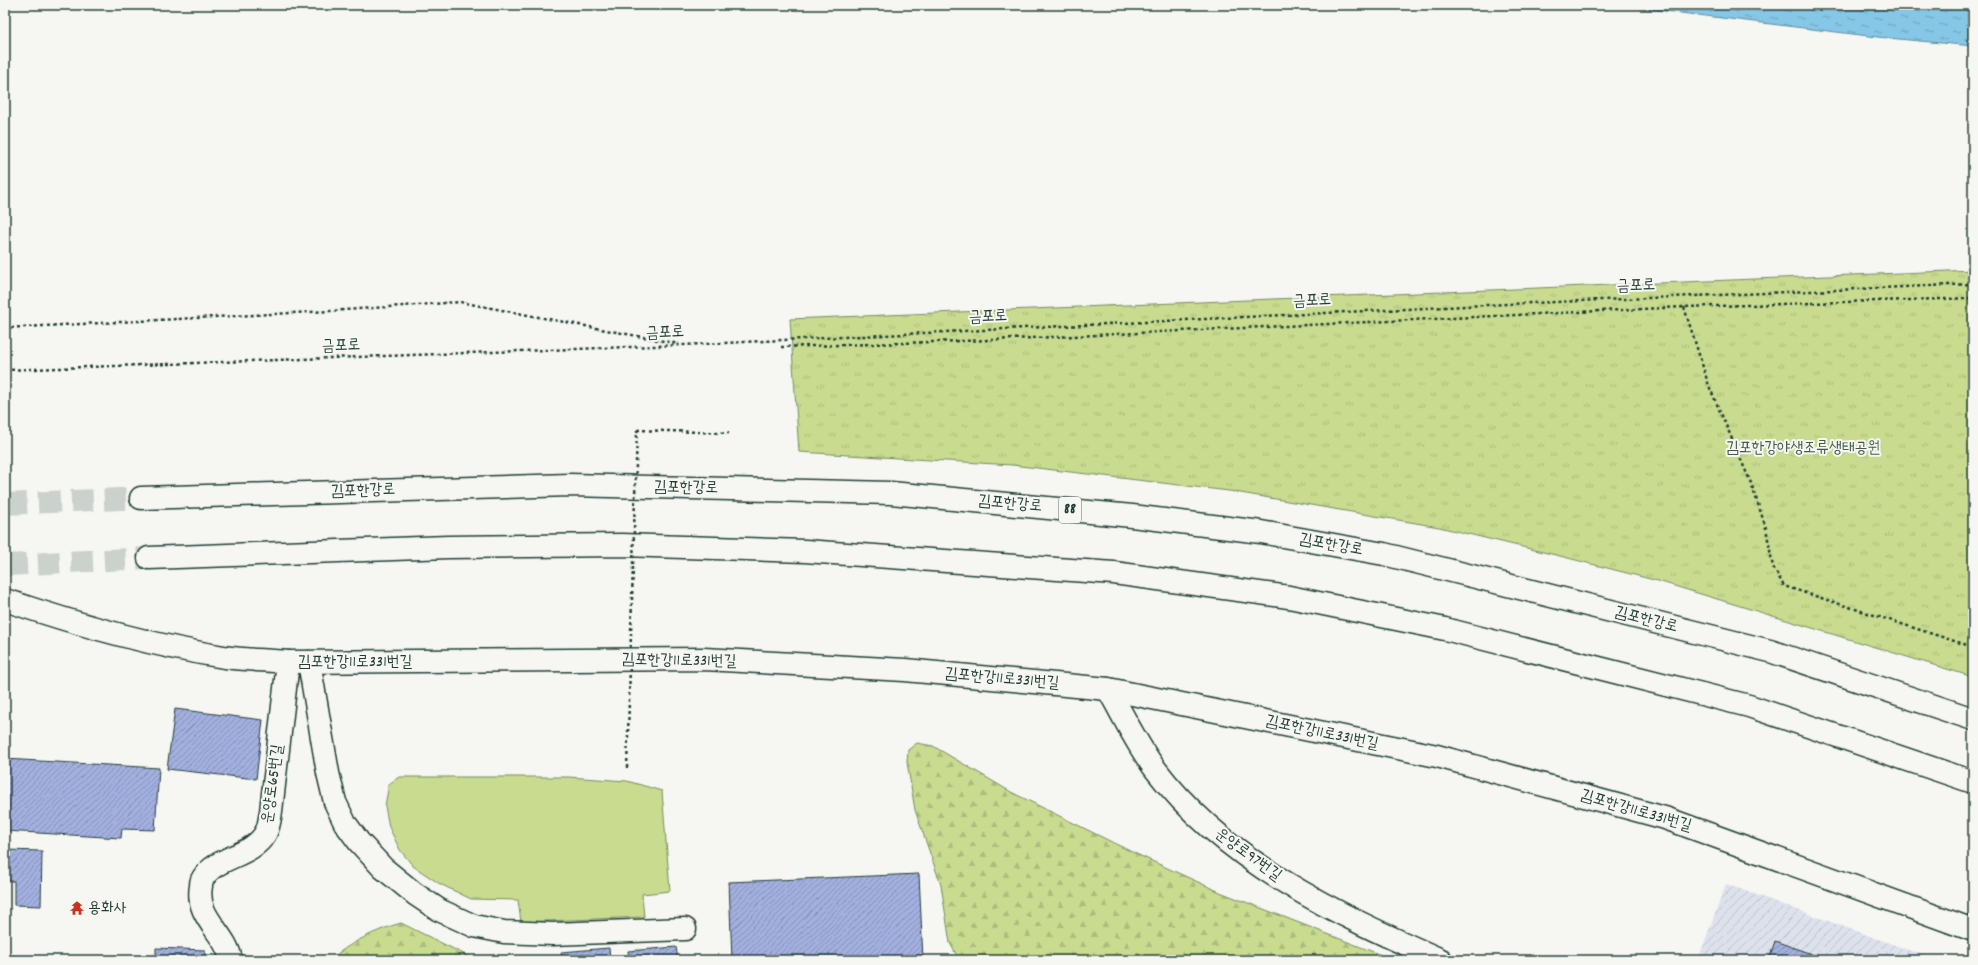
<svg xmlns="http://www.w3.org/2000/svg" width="1978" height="965" font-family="Dekko,'Poor Story',sans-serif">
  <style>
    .industrial { fill: url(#industrial-furrows) }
    .green { fill: #c8db8f; stroke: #748c62 }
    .forest { fill: url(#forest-firs); stroke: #748c62 }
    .park { fill: url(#park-tufts); stroke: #748c62 }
    .water { fill: url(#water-ripples); stroke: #5d8f9f }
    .building { fill: url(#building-hatch); stroke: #1f3d34 }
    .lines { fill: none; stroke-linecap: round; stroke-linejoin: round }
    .highway-tunnel { stroke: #cbd1cc; stroke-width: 22; stroke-dasharray: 22 11; stroke-linecap: butt }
    .minor-casing { stroke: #1f3d34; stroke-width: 25 }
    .major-casing { stroke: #1f3d34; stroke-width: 25 }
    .highway-casing { stroke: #1f3d34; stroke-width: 25 }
    .path { stroke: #1f3d34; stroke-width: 2.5; stroke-dasharray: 3 3; stroke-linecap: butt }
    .minor { stroke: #f6f6f2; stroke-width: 22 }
    .major { stroke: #f6f6f2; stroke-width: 22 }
    .highway { stroke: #f6f6f2; stroke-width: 22 }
    .path-bridge { stroke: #1f3d34; stroke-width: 2.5; stroke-dasharray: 3 3; stroke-linecap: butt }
    .labels { text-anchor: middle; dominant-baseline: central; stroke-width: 4; stroke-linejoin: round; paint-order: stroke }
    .shield { fill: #f6f6f2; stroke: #60746d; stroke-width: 1 }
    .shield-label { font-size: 15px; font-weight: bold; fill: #1f3d34 }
    .street-label { font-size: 16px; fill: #1f3d34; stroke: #f6f6f2 }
    .park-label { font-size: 16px; fill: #415d46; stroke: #f6f6f2 }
    .poi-label { font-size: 16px; fill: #1f3d34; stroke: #f6f6f2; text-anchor: start }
  </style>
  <defs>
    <pattern id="industrial-furrows" width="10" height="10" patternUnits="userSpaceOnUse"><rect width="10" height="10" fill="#dde1ec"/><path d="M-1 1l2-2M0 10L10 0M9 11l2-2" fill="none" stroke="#bdc2cb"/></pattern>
    <pattern id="forest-firs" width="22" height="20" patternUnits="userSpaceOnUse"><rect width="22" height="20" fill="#c8db8f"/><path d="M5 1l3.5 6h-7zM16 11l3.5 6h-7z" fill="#abbd7c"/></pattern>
    <pattern id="park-tufts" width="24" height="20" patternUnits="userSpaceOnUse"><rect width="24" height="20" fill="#c8db8f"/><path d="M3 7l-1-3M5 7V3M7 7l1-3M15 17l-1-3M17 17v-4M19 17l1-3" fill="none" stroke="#abbd7c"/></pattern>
    <pattern id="water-ripples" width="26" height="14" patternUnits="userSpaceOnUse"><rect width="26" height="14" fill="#86c6e6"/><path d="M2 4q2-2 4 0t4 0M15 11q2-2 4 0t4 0" fill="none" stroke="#6da2bb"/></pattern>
    <pattern id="building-hatch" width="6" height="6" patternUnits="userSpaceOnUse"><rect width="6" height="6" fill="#a3afdf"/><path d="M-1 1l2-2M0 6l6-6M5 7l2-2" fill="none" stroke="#8490b6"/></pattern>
  </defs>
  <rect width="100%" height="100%" fill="#f6f6f2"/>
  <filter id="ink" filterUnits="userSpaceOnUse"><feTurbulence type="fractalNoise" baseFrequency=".025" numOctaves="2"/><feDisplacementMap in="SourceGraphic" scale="8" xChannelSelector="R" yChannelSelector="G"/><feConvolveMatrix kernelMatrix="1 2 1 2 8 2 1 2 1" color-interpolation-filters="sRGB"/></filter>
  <g filter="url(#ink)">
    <path class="industrial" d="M1726,884L1936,960H1698Z"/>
    <path class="green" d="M399,777H568L627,781L662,791L670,891L642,894L644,917L521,922L518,900L471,899L440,884L413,866L400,850L389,827L385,806L389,784Z"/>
    <path class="forest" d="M917,743L933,746L1011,792L1132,852L1220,892L1394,960H959L950,943L941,885L915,810L907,762L908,750Z
      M401,923L476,960H330C349,943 376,930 401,923Z"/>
    <path class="park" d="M1973,270V677L1658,581L1568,558L1439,527L1229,491L1012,465L799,452L790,319Z"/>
    <path class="water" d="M1615,5H1973V46L1877,37Z"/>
    <path class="building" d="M175,709L263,720L256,779L167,769Z
      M5,759L159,768L155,830L122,829L121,838L5,831Z
      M5,850L42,851L41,906L14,905V881H5Z
      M919,874L923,960H732L729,882Z
      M1775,941L1828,960H1769Z
      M676,947L678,960H629L628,951Z
      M156,948L205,950V960H156Z
      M609,948L610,960H562L561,952Z"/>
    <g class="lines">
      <path class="highway-tunnel" d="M5,504L141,498
        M5,565L149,558"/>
      <defs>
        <path id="minor" d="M309,662L328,773L335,802L345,823L359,842L383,868L415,894L439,910L474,926L504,932L553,934L685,929
          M1108,689C1123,715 1138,747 1156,770C1227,863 1336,914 1441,960
          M231,960C226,932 195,918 201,886C201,884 201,880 203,878C217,856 251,857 265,834C269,828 270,818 271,811L288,662"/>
        <path id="major" d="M5,600C76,624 149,645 224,657C245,660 266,660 288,662L704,659L905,670L1108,689L1437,756L1665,818L1973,930"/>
        <path id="highway" d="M141,498L570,485L891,493L1132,516L1261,532L1384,554L1770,651L1973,719
          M149,558L448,547L622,545L805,551L1114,573L1289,597L1445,629L1749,706L1973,782"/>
      </defs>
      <use href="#minor" class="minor-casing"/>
      <use href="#major" class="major-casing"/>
      <use href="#highway" class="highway-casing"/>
      <path class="path" d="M1684,307L1709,386L1751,483L1766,528L1773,567L1784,586L1973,647
        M5,328L330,311L460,302L679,344
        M781,347L991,340L1684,307L1973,298
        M5,370L683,345L1486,305L1973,284
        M637,430L729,433"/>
      <use href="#minor" class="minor"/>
      <use href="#major" class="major"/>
      <use href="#highway" class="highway"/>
      <path class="path-bridge" d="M627,768L637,430"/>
    </g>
  </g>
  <defs>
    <symbol id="temple-bare" viewBox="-9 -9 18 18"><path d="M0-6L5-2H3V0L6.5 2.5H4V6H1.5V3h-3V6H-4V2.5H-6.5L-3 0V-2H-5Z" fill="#c8321e" stroke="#f6f6f2" stroke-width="2.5" paint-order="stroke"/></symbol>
  </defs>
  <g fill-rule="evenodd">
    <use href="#temple-bare" x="67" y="898" width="20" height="20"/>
  </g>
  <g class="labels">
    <rect class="shield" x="1059" y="497" width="22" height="26" rx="3"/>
    <g class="shield-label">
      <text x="1070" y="510">88</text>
    </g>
    <g class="street-label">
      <text transform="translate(1636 286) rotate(-2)">금포로</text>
      <text transform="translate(1312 301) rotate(-3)">금포로</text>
      <text transform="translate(988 317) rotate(-3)">금포로</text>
      <text transform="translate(665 333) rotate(-3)">금포로</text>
      <text transform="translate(341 346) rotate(-2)">금포로</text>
      <text transform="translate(686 488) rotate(1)">김포한강로</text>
      <text transform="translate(363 491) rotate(-2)">김포한강로</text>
      <text transform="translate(1010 504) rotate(5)">김포한강로</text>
      <text transform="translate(1331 545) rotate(10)">김포한강로</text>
      <text transform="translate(1646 620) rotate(14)">김포한강로</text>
      <text transform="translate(679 661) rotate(1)">김포한강11로331번길</text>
      <text x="355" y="662">김포한강11로331번길</text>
      <text transform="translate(1002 679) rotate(5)">김포한강11로331번길</text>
      <text transform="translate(1322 733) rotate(12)">김포한강11로331번길</text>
      <text transform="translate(273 784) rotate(-82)">운양로65번길</text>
      <text transform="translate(1636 811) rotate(16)">김포한강11로331번길</text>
      <text transform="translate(1248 855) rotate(36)">운양로97번길</text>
    </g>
    <g class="park-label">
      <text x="1803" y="448">김포한강야생조류생태공원</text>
    </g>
    <g class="poi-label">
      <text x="88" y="908">용화사</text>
    </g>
  </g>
  <rect width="1978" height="965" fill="none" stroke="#f6f6f2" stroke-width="20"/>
  <rect x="10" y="10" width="1958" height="945" fill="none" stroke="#1f3d34" stroke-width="1.5" filter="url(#ink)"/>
</svg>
